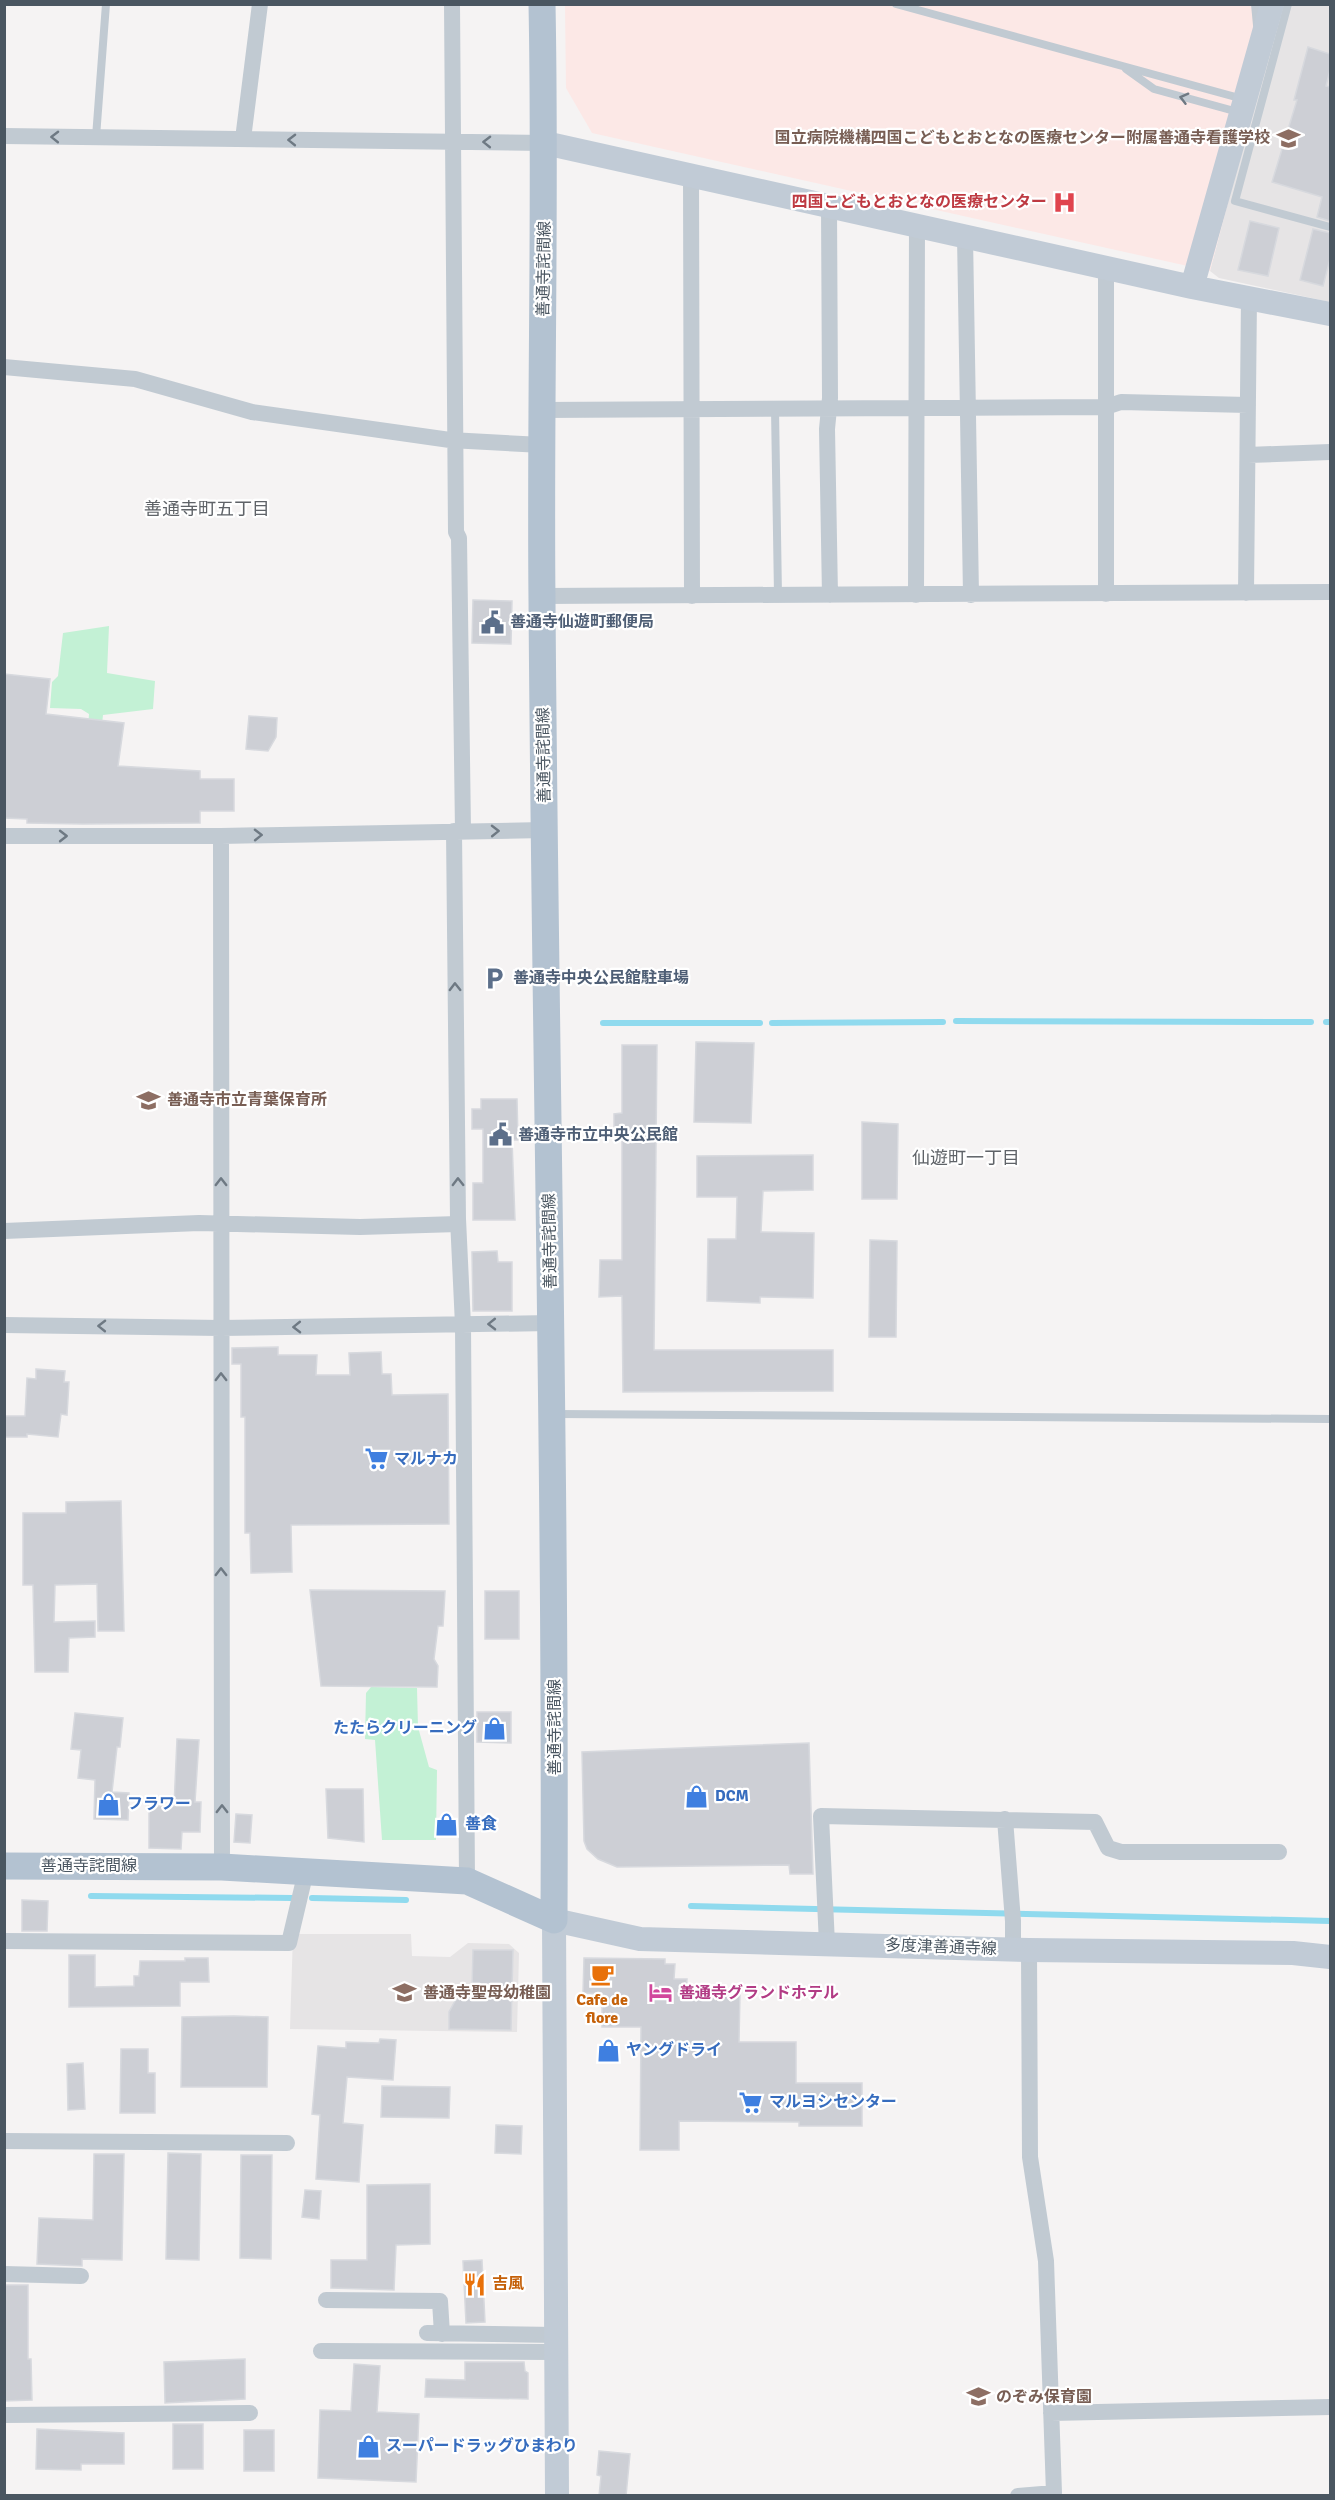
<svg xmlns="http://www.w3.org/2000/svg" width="1335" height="2500" font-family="Signika,'Noto Sans JP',sans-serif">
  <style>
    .education { fill: #e6e4e5 }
    .medical { fill: #fce8e6 }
    .green { fill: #c3f1d5 }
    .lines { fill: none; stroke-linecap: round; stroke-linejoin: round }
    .stream { stroke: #90daee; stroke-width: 6 }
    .building { fill: #cdcfd5; stroke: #d7d9de; stroke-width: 1.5 }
    .lane { stroke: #c1cad2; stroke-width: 8 }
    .street { stroke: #c1cad2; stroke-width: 16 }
    .secondary { stroke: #c1cbd6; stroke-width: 24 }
    .primary { stroke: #b3c2d1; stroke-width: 27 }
    .oneway { stroke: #6e7983 }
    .labels { text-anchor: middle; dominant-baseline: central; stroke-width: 4.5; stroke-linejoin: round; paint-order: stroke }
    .education-label { font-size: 16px; font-weight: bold; fill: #785e54; stroke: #fff; text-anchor: start }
    .health-label { font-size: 16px; font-weight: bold; fill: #be3a42; stroke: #fff; text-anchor: end }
    .street-label { font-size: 16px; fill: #4a5661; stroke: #fff }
    .service-label { font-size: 16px; font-weight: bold; fill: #4e5e75; stroke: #fff; text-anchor: start }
    .shop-label { font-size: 16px; font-weight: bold; fill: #366cbe; stroke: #fff; text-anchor: start }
    .hotel-label { font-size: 16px; font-weight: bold; fill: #b23c85; stroke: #fff; text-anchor: start }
    .food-label { font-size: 16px; font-weight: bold; fill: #c56008; stroke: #fff }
    .neighbourhood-label { font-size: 18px; fill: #5f6368; stroke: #fff }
  </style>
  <rect width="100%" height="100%" fill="#f5f3f3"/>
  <path class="education" d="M1280,5H1330V302L1219,278L1210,271Z
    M293,1934H411L412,1956L450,1957L468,1943L509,1944L519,1953L517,2032L290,2029Z"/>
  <path class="medical" d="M565,5H1280L1210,271L592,133L566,88Z"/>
  <path class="green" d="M109,626L107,673L155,681L153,709L103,715L98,761L87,742L89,714L81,709L50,708L52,682L58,676L63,633Z
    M371,1687L417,1688L418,1727L429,1767L437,1770L436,1840H382L375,1740L365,1739L366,1693Z"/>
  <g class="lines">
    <path class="stream" d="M956,1021L1311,1022
      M1326,1022H1330
      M603,1023H760
      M772,1023L943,1022
      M91,1896L292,1898
      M312,1898L406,1900
      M691,1906L1330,1921"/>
  </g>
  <path class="building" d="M1308,47L1330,54V70L1326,86L1330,87V221L1317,217L1322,197L1272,182L1297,100H1294Z
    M1250,221L1279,228L1268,276L1238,270Z
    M1313,229L1330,233V259L1323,286L1300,280Z
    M473,600L512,601L511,644L472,643Z
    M4,674L50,679L46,714L124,723L118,766L200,771V779H234V811H200V823L83,824L27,823V819L4,818Z
    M249,716L277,718L276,737L268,751L246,749Z
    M696,1042L754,1043L751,1123L694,1122Z
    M622,1045H657L654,1350H833V1391L623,1392L622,1296L599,1297L600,1260H622V1137H614V1114L622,1113Z
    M481,1099H517L518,1140H512L515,1220H473V1183H483V1129H472V1109H481Z
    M862,1122L898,1124L897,1199H862Z
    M813,1155V1190L763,1191L761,1232L814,1233L813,1298L760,1297V1303L707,1301L708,1239H736L737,1197H697V1156Z
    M870,1240L897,1241L896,1337H869Z
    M497,1251L498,1262H512V1311H473L472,1252Z
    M278,1347V1355H317L316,1375H350L349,1353L381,1352L382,1374H391L392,1395L448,1394L449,1524L291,1525L292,1572L251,1573L250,1533H245V1417H241V1364H232V1348Z
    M36,1369L65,1371L64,1382H69L67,1415L61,1414L58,1437L27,1434V1437H4V1416H25L27,1378L36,1379Z
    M121,1501L124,1631H98L97,1584L55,1585L54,1622L95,1621V1637L69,1638L68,1672H35L33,1585H23V1513H66V1502Z
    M310,1590L445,1591L443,1626H438L434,1659L438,1666L437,1687L321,1686Z
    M485,1591H519V1639H485Z
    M477,1712H511V1743L477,1742Z
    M75,1713L123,1718L120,1747H117L112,1792L129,1793L128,1820L94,1819L95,1780L78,1778L81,1750L71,1749Z
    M177,1739L199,1740L195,1802H201L200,1832H182L181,1849L149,1848V1806H174Z
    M809,1743L813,1874H790L789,1865L617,1867L598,1859L587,1849L584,1841L582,1752Z
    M326,1789H363L364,1842L328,1838Z
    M236,1814L252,1815L250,1843L234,1842Z
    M22,1900L48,1901L47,1931H22Z
    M473,1950H513L511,2030L449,2029V2012L455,2001L472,1988Z
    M69,1955H95V1987L134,1986V1976H139L140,1961H185V1958H208L209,1982H180V2006L69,2007Z
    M584,1958L665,1959V1964H675L674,1979H687L686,1991L740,1992L739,2042H796V2083H862V2126H799V2122L679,2121V2150H640L641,2027H602V1994L583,1993Z
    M234,2016L268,2017L267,2087H181L182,2017Z
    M380,2039L396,2040L393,2080L347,2077L343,2123L363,2125L359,2182L316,2179L320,2115L312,2114L318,2046L346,2048V2042L379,2043Z
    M121,2049H148V2073H155V2113H120Z
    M83,2063L85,2109L68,2110L67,2064Z
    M382,2086L450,2087L449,2118L381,2117Z
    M496,2125L522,2126L521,2154L495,2153Z
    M168,2153L201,2154L199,2260L166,2259Z
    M94,2154H124L122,2260L82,2259V2266L37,2264L39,2218L93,2220Z
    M241,2155H272L271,2259L240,2258Z
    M430,2184V2244L396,2245L394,2290L331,2288V2260H367V2185Z
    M305,2190L321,2191L319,2219L302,2217Z
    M482,2260L485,2322L466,2323L463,2261Z
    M4,2285H28V2359H31L32,2400L4,2401Z
    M245,2359V2399L165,2403L164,2362Z
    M465,2362H524L525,2371L528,2373V2399L425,2397L426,2379L465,2380Z
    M354,2364L380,2366L377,2412L419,2414L416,2482L318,2478L320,2410L351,2411Z
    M173,2424H203V2469H173Z
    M37,2429L124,2433V2464H81V2470L36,2469Z
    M244,2430H274V2471H244Z
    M599,2451L630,2454L626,2496H599L601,2476L597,2475Z"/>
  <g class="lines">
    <path class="lane" d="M896,4L1243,99
      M1255,4L1257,25
      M1288,4L1235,201L1330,227
      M1126,69L1154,89L1238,112
      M96,137L106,4
      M775,409L778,595
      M555,1414L1330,1419"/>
    <path class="street" d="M452,4L456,532L459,538L463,831
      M4,136L545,143
      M243,139L260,4
      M691,175L692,596
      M829,206L830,398L827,429L830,595
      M965,236L971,595
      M4,367L135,379L252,412L450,440L542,445
      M542,410L1106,407L1121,402L1248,405
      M1248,455L1330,452
      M1246,593L1249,297
      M1106,594V268
      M916,595L917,226
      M542,596L1330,592
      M454,831L458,1219L463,1325L467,1881
      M4,836H221L544,830
      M221,836L222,1867
      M4,1231L199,1223L360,1227L458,1224
      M4,1325L221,1328L551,1323
      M1005,1819L1013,1921V1949
      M4,1941L289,1943L306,1871
      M827,1944L821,1816L1095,1822L1108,1848L1121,1852H1279
      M4,2141L287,2143
      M4,2274L81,2276
      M326,2300L440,2301L442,2334
      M427,2333L556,2335
      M321,2351L556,2352
      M1051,2413L1330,2407
      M4,2415L250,2413
      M1018,2496L1054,2493L1046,2261L1030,2157L1029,1950"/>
    <path class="secondary" d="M545,143L1192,287L1330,314
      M1192,287L1272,4
      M557,2496L554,1920L640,1939L1029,1950L1293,1953L1330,1957"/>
    <path class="primary" d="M4,1866L222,1867L467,1881L554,1920C556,1480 545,1041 542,601C540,402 546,203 542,4"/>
  </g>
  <defs><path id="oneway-chevron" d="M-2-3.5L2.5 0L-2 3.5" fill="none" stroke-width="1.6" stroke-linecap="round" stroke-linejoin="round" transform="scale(1.5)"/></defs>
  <g class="oneway">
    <use href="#oneway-chevron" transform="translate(1184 98) rotate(-165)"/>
    <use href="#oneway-chevron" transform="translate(55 137) rotate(-179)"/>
    <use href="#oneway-chevron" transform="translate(292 140) rotate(-179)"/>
    <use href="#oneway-chevron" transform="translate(487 142) rotate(-179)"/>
    <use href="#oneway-chevron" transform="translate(495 831) rotate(-1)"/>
    <use href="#oneway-chevron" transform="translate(258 835) rotate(-1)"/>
    <use href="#oneway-chevron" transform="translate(63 836)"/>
    <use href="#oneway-chevron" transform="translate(455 987) rotate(-91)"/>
    <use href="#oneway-chevron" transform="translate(221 1182) rotate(-90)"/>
    <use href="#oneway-chevron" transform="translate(458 1182) rotate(-91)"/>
    <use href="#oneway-chevron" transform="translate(492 1324) rotate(179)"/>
    <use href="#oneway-chevron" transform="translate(102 1326) rotate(-179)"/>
    <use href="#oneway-chevron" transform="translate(297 1327) rotate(179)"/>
    <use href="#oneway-chevron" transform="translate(221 1377) rotate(-90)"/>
    <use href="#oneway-chevron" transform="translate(221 1572) rotate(-90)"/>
    <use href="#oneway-chevron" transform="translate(222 1809) rotate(-90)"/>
  </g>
  <defs>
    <symbol id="university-bare" viewBox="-9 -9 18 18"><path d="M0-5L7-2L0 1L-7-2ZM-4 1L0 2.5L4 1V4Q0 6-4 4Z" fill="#8d6e63" stroke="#fff" stroke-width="2.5" paint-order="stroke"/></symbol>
    <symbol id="hospital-bare" viewBox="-9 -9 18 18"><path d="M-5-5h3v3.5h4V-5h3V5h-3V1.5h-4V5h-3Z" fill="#e0444e" stroke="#fff" stroke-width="2.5" paint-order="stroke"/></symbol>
    <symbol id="civic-bare" viewBox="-9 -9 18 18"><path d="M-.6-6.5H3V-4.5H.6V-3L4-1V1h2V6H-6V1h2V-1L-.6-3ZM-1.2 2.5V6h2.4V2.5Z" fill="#5c6f8a" stroke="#fff" stroke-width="2.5" paint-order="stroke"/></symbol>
    <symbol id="parking-bare" viewBox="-9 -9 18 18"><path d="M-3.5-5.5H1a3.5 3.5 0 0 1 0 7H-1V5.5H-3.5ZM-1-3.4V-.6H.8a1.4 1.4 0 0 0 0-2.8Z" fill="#5c6f8a" stroke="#fff" stroke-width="2.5" paint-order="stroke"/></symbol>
    <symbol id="school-bare" viewBox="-9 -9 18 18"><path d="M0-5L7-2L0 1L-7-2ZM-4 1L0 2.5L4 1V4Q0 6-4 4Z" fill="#8d6e63" stroke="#fff" stroke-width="2.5" paint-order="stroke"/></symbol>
    <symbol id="supermarket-bare" viewBox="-9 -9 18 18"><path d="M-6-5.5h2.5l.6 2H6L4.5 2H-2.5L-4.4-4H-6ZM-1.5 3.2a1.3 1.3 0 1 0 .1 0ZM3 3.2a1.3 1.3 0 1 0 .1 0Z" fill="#3f7fe0" stroke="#fff" stroke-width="2.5" paint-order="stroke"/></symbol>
    <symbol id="shop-bare" viewBox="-9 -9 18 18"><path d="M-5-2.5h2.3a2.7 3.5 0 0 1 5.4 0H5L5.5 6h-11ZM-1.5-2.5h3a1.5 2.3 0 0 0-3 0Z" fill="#3f7fe0" stroke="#fff" stroke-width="2.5" paint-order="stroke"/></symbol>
    <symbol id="cafe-bare" viewBox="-9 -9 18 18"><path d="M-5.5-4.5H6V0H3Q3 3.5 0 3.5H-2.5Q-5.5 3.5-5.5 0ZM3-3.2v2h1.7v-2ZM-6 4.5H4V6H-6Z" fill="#e8710a" stroke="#fff" stroke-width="2.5" paint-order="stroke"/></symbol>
    <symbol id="hotel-bare" viewBox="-9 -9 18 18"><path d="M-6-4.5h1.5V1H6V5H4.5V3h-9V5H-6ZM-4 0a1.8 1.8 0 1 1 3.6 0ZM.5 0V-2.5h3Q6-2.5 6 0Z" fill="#d1479c" stroke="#fff" stroke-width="2.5" paint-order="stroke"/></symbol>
    <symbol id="restaurant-bare" viewBox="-9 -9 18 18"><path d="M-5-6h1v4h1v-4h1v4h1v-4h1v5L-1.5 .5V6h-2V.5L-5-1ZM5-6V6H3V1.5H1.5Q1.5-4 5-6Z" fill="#e8710a" stroke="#fff" stroke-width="2.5" paint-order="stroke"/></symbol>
  </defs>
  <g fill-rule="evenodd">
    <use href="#university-bare" x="1272" y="122" width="33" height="33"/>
    <use href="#hospital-bare" x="1048" y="186" width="33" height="33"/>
    <use href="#civic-bare" x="476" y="606" width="33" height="33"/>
    <use href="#parking-bare" x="478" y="962" width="33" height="33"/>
    <use href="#school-bare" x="132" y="1084" width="33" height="33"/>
    <use href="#civic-bare" x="484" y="1118" width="33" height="33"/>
    <use href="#supermarket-bare" x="360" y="1442" width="33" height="33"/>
    <use href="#shop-bare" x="478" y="1712" width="33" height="33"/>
    <use href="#shop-bare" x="680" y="1780" width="33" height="33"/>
    <use href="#shop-bare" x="92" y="1788" width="33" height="33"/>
    <use href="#shop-bare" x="430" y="1808" width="33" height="33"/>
    <use href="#cafe-bare" x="586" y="1958" width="33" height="33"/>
    <use href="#school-bare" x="388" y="1976" width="33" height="33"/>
    <use href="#hotel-bare" x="644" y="1976" width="33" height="33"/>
    <use href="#shop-bare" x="592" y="2034" width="33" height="33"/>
    <use href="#supermarket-bare" x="734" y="2086" width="33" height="33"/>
    <use href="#restaurant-bare" x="458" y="2268" width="33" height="33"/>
    <use href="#school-bare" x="962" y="2380" width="33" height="33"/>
    <use href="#shop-bare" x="352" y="2430" width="33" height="33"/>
  </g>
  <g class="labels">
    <g class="education-label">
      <text x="1270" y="138" text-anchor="end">国立病院機構四国こどもとおとなの医療センター附属善通寺看護学校</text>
      <text x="167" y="1100">善通寺市立青葉保育所</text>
      <text x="423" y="1993">善通寺聖母幼稚園</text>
      <text x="996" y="2397">のぞみ保育園</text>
    </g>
    <g class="health-label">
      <text x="1047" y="202">四国こどもとおとなの医療センター</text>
    </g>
    <g class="street-label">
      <text transform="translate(544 269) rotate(-89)">善通寺詫間線</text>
      <text transform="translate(544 755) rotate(-91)">善通寺詫間線</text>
      <text transform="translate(550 1241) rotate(-91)">善通寺詫間線</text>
      <text transform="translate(555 1727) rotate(-90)">善通寺詫間線</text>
      <text x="89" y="1866">善通寺詫間線</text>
      <text transform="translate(941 1947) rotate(2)">多度津善通寺線</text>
    </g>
    <g class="service-label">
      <text x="510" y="622">善通寺仙遊町郵便局</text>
      <text x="513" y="978">善通寺中央公民館駐車場</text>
      <text x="518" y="1135">善通寺市立中央公民館</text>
    </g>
    <g class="shop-label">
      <text x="394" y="1459">マルナカ</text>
      <text x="477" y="1728" text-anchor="end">たたらクリーニング</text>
      <text x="715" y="1796">DCM</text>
      <text x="127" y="1804">フラワー</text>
      <text x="465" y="1824">善食</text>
      <text x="626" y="2050">ヤングドライ</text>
      <text x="769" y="2102">マルヨシセンター</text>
      <text x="386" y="2446">スーパードラッグひまわり</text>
    </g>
    <g class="hotel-label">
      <text x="679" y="1993">善通寺グランドホテル</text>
    </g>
    <g class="food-label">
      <text x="602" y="2000">Cafe de<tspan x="602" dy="18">flore</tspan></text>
      <text x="492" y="2284" text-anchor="start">吉風</text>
    </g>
    <g class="neighbourhood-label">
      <text x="207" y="509">善通寺町五丁目</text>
      <text x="966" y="1158">仙遊町一丁目</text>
    </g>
  </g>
  <rect width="1335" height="2500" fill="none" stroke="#4a5661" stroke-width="12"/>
</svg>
